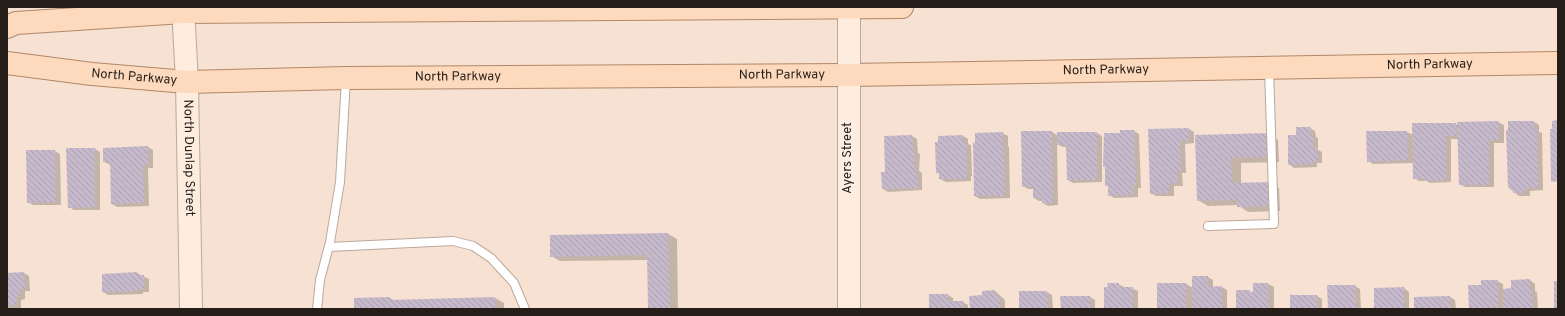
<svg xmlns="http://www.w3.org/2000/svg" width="1565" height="316" font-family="Overpass,sans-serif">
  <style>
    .shadow { fill: #0003 }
    .building { fill: url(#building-back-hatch) }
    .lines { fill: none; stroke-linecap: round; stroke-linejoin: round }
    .lane-casing { stroke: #bca89b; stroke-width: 10 }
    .secondary-casing { stroke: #bca89b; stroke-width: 24 }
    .primary-casing { stroke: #b18867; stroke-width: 24 }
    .lane { stroke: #fff; stroke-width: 8 }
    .secondary { stroke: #feecde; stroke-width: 22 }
    .primary { stroke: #fddabd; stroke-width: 22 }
    .labels { text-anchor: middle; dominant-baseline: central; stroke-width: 3; stroke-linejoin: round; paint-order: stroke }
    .street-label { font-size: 13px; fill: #261e19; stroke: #fdf0e8 }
  </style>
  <defs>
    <pattern id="building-back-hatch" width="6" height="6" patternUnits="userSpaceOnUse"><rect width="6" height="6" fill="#c7b9cc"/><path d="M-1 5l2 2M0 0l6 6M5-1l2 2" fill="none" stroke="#ab9faf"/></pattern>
  </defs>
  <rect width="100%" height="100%" fill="#f6e1d3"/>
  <path class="shadow" d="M1498,122L1504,125V143H1494V187H1465L1460,184L1459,139H1451V182L1430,183L1427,181H1419L1414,178V163L1373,164L1368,161L1407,132L1413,135L1455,124L1458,125Z
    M1534,122L1539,125V132L1542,133L1543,190L1530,191V196H1519L1509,188Z
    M1297,128H1310L1315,131L1316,137L1318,138V150L1322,152V163H1317V167L1294,168L1289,164L1297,136Z
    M1189,129L1194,132V143L1185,144L1186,173H1182L1183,186H1174V196H1156L1151,193L1149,130Z
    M1121,131H1134L1139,134L1141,188H1138V197L1114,198L1109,195V187L1106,185V167H1104Z
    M1052,132L1058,136L1097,133L1102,136V182L1073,183L1068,180L1067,147H1063L1057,144L1058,205L1048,206L1043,203V201H1039L1034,198V189H1028L1023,186Z
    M1002,133L1008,136V146L1009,147L1010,198L980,199L975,196Z
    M1268,134L1278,140L1279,162L1241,163V183H1269L1279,188L1280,211L1248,212L1238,205L1208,206L1198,200L1196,136Z
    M912,136L917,139L918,153L920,154L919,171L922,173V190L888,192L883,189L886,173L885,137Z
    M963,136L968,139V144L971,145L972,176H971V181L946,182L940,179V174L937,173L939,137Z
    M148,147L153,150V168H148L149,206L117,207L112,204L111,165L104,162Z
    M95,149L100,152V210H74L69,207Z
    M27,151H55L60,154L61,205H33L28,202Z
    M668,234L677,239L678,309H649L648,260L560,261L551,256V236Z
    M24,273L29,276L30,291H25V299L21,300V308H7V274Z
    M137,273L149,279V292H143V294L108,295L103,292V275Z
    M1208,277L1213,280V288L1222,287L1227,290V309H1158L1186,284L1193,288Z
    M1530,280L1535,284V291L1537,292L1538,309H1470L1482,286L1497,281L1503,284V290L1512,289Z
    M1118,284L1124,287L1132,288L1138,291V309H1106Z
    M1254,284H1268L1274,287V309H1237L1249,291L1254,293Z
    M1355,286L1360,289L1361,309H1329Z
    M1404,288L1409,292V309H1375Z
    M995,291L1005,300V309H971L983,296Z
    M1020,292H1047L1052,295L1053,309H1020Z
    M948,295L953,298V302H963L968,305V309H930Z
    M1317,296L1322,299V309H1291Z
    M1090,297L1095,300V309H1062Z
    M1450,297L1455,300L1456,309H1415V298Z
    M390,298L395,301L495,298L504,303V309H355Z"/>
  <path class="building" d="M1558,120V181L1551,182L1550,129H1552V121Z
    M1499,121V140H1489V185H1459L1457,122Z
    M1508,121H1534V129H1537L1538,188H1525V193H1513V188H1508L1506,130H1508Z
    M1412,123H1456V136H1446V180L1424,181V179H1413Z
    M1296,127H1310L1311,135L1313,134V148H1317L1318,161H1312V164L1288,165V135H1296Z
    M1189,128V141H1180L1181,171H1177L1178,183L1169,184V193L1150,194L1148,129Z
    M1120,130H1134L1136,185H1133V195L1108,196V186H1105V167H1103L1104,133H1120Z
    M1021,131H1052L1053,203H1042V198H1033V187H1022Z
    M1366,131H1407L1408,160L1367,162Z
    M1003,132V143H1004L1005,196H974L973,143H975V133Z
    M1057,132H1097V180H1067L1066,145H1057Z
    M1269,133V157L1231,158L1232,183L1270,182V206L1237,207V200L1197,201L1195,135Z
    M912,135L913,150H915L914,169H917L918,188L882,189L881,172H885L884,136Z
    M963,135V141H966L967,173H966V179H939V173H936L935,142H938V136Z
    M148,146V165H143L144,203L111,204L110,162H103V148Z
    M66,148H95V207L68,208Z
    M26,150H55L56,202L27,203Z
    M668,233L670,309H648L647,255L550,257V235Z
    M24,272L25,289H20V297H16V305H7V273Z
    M137,272V275H144V289L138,290V291L102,292V274Z
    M1192,276H1208V287L1222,286V309H1192Z
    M1530,279V288H1532L1533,309H1503V289L1511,288V280Z
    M1481,280H1498V309H1469L1468,285H1481Z
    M1554,281H1558V309H1554Z
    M1107,283H1119V287H1133V309H1104V287H1108Z
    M1157,283H1186V309H1157Z
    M1253,283H1268L1269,309H1236V290H1249L1250,292H1253Z
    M1327,285H1355L1356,309H1328Z
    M1404,287V309H1374V288Z
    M995,290V296H1000V309H970L969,296L982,295V291Z
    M1019,291H1047L1048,309H1019Z
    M929,294H948V301H963V309H929Z
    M1290,295H1317V309H1290Z
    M1060,296H1090V309H1061Z
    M1450,296L1451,309H1414V297Z
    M390,297V300L495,297V309H354V298Z"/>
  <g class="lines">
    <defs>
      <path id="lane" d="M1208,226L1274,224L1269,69
        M329,247L453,241L473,246L491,258L514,283L525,309
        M317,309L320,280L330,242L340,182L346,79"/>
      <g id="secondary">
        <path id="s1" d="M183,7L187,82L191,309"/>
        <path d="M849,7V309"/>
      </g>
      <g id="primary">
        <path d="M7,27L16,23L183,12L902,7"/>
        <path id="s2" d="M7,63L92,74L187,82L346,78L848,75L1558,63"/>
      </g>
    </defs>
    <use href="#lane" class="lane-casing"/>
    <use href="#secondary" class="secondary-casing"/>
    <use href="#primary" class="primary-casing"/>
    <use href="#lane" class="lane"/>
    <use href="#secondary" class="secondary"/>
    <use href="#primary" class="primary"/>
  </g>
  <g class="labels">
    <g class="street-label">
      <text stroke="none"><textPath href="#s2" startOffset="1424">North Parkway</textPath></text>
      <text stroke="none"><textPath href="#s2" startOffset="1100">North Parkway</textPath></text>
      <text stroke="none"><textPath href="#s2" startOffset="776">North Parkway</textPath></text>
      <text stroke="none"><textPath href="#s2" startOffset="128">North Parkway</textPath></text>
      <text stroke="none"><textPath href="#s2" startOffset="452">North Parkway</textPath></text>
      <text stroke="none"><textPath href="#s1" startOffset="151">North Dunlap Street</textPath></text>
      <text transform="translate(848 158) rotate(-90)">Ayers Street</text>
    </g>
  </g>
  <rect width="1565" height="316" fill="none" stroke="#261e19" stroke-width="16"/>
</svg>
